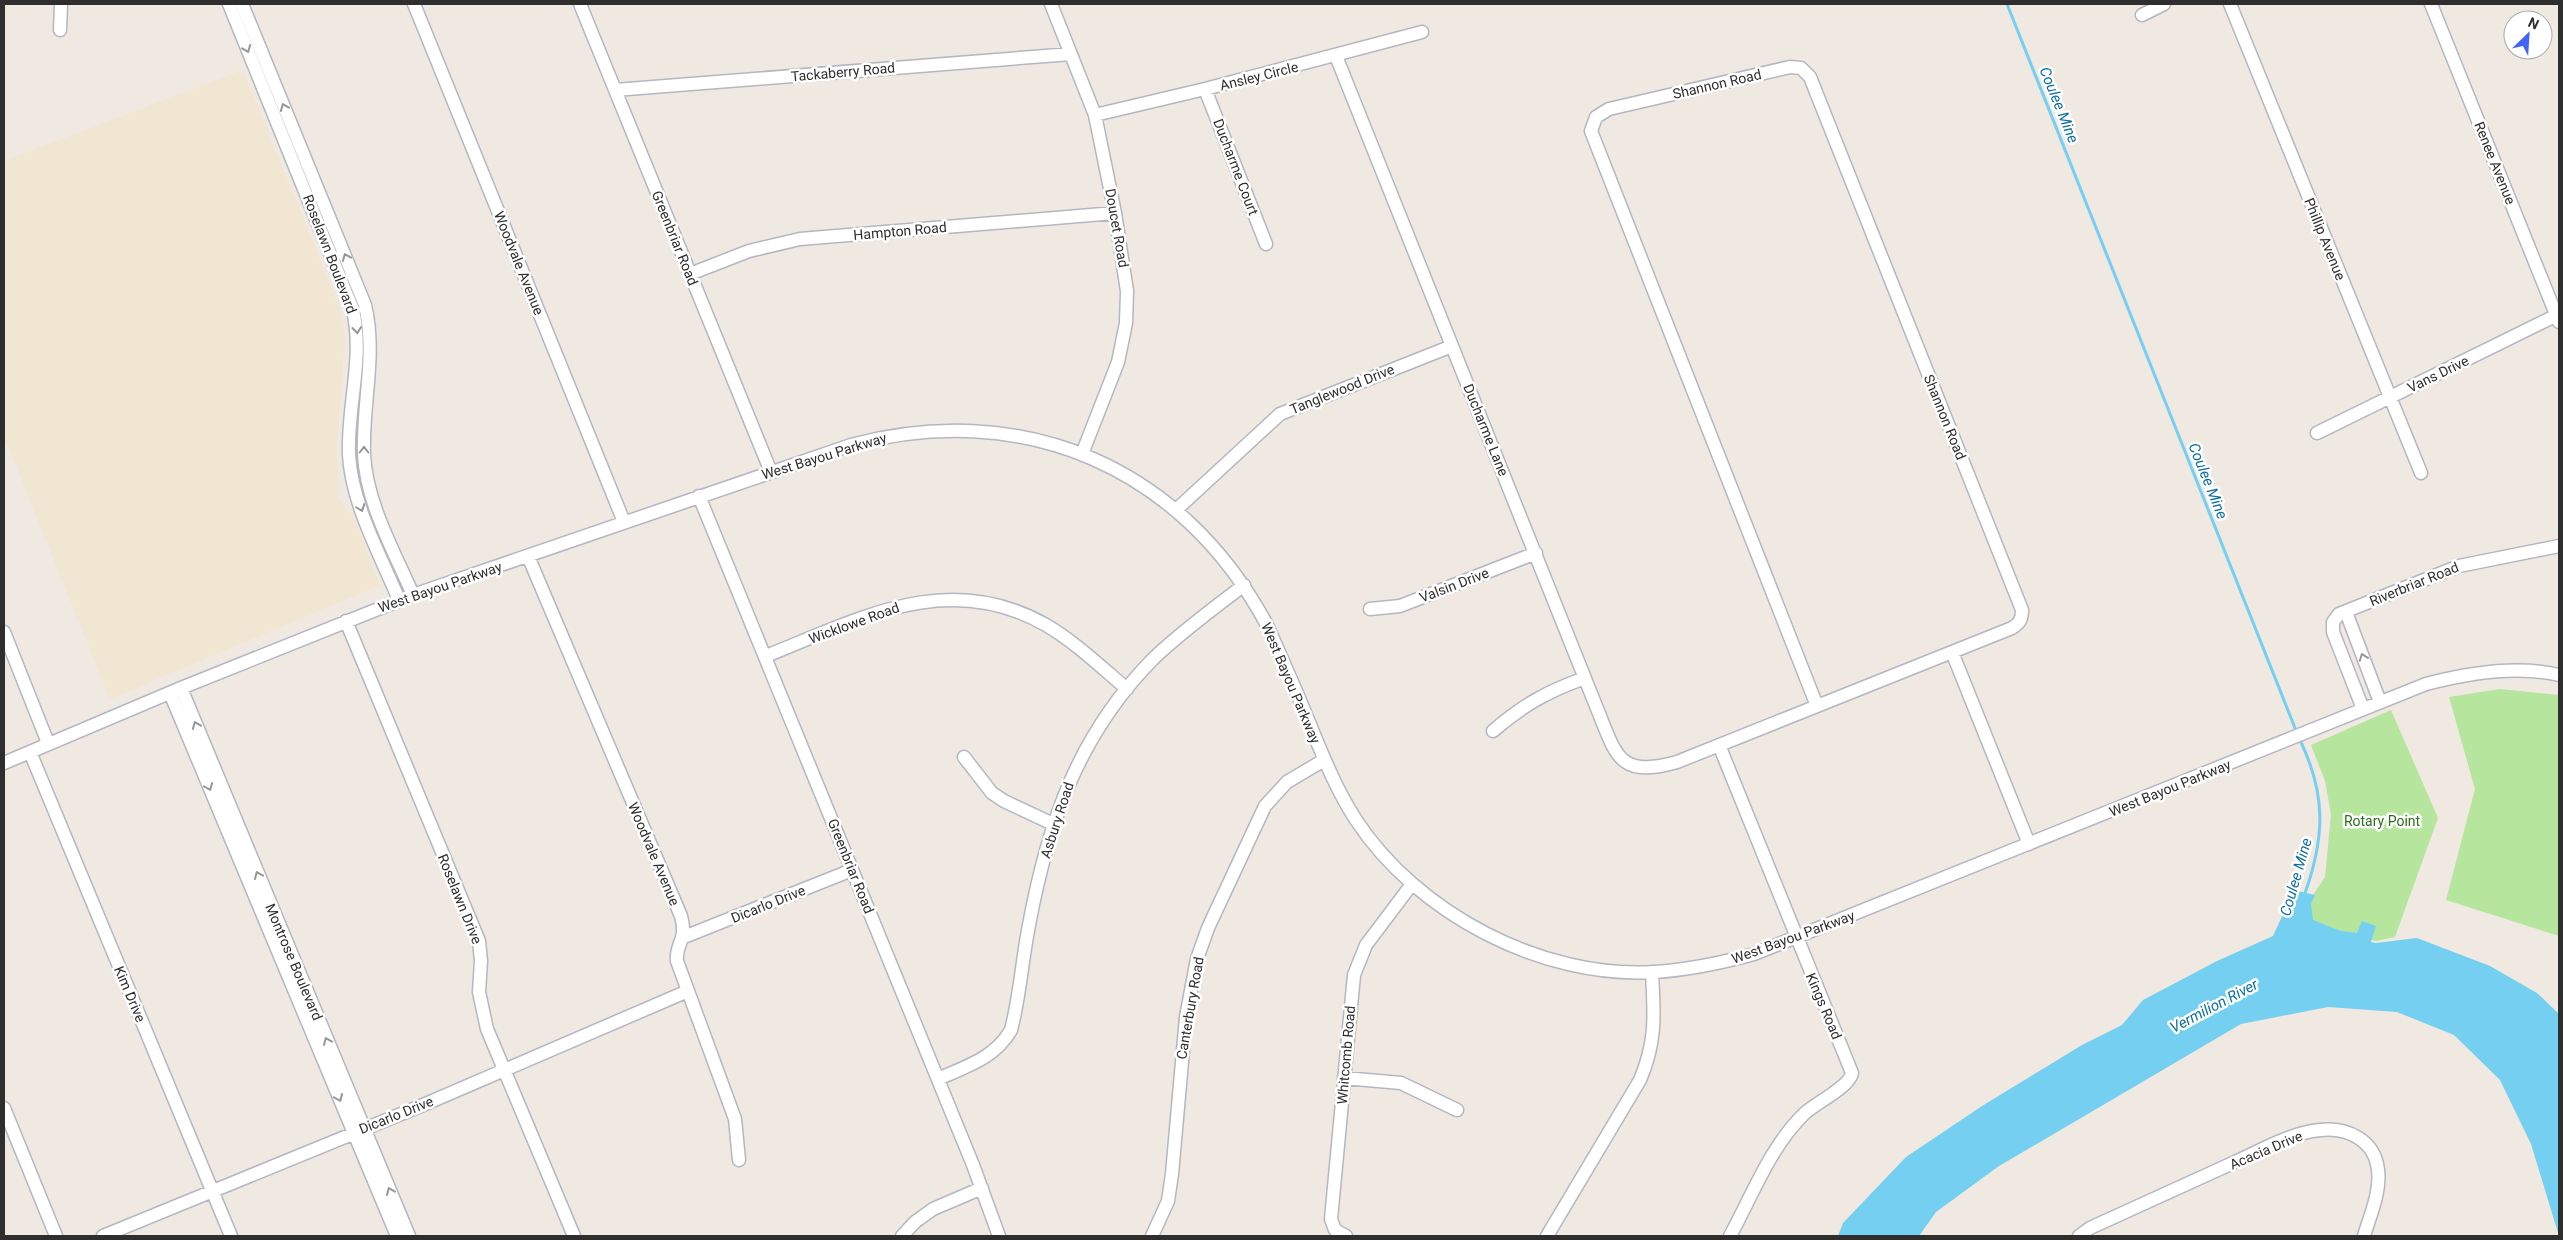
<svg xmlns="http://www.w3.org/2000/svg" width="2563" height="1240" font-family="Roboto,sans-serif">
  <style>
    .education { fill: #f0e6d1 }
    .green { fill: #b6e59e }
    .water { fill: #75cff0 }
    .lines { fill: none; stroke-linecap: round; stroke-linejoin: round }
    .stream { stroke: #75cff0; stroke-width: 3 }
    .minor-casing { stroke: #b4b7c1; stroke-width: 15 }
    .minor { stroke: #fff; stroke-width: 12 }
    .oneway { stroke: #969696 }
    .labels { text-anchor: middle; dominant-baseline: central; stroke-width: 5; stroke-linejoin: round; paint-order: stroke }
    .street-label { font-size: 14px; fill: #2e2e2e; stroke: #fff }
    .park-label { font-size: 14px; fill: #2c6e1b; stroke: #fff }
    .water-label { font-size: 15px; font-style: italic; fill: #0d6fa3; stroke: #fff }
  </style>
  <rect width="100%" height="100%" fill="#efe9e1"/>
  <path class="education" d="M243,70L339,307L345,336L337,448L338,499L353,515L380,585L110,699L4,436V161Z"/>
  <path class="green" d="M2500,689L2559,695V936L2446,900L2475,789L2449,697Z
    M2391,710L2438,818L2395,937L2376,941L2310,923L2307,904L2325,877L2331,814L2325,781L2311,745Z"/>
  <path class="water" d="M2294,890L2315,895L2311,904L2313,920L2341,931L2357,933L2362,921L2376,926L2371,942L2376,943L2417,938L2490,966L2537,993L2559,1014V1236L2531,1144L2500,1080L2454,1035L2397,1012L2328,1007L2241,1024L1999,1166L1936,1212L1919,1236H1838L1843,1223L1906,1157L1982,1106L2082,1045L2122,1025L2143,1000L2217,961L2273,936Z"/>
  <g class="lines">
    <path class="stream" d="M2007,4L2297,733
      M2299,738C2327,795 2325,838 2304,896"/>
    <defs>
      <path id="minor" d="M229,4L353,310C364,359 347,406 349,455C352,505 380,554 399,600
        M242,4L365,305C377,355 362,404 364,454C366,502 394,551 413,595
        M414,4L624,522
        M580,4L771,472
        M1051,4L1095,115L1115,213L1127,291L1126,323L1118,362L1082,454
        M2230,4L2421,473
        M2431,4L2559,322
        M2142,15L2164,4
        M60,30L61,4
        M1336,56L1596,706C1616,754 1617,779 1677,762L2012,628C2020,623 2022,619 2022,610L1810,77L1801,68L1790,67L1609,109L1596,117L1591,131L1817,706
        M1205,89L1266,244
        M615,90L1071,54
        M1095,115L1205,89L1422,32
        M690,274L749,251L800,239L1115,213
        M2317,433L2559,314
        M699,496L973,1165L999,1236
        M1176,510L1280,414L1452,346
        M528,556L681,916C688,941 675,943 677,961L735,1119L739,1160
        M1370,609L1400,606L1536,553
        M2346,612L2380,702
        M346,621L479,941L481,961L479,992L487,1029L574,1236
        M4,632L48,743
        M1952,652L2029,844
        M766,656C859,619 948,569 1046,625C1075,642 1101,667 1127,689
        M181,688L409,1236
        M170,693L397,1236
        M2363,709L2333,632V622L2339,614L2459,566L2559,546
        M1493,731C1523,705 1548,691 1585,678
        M1719,745L1852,1073C1850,1087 1815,1103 1804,1114C1770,1147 1752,1196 1730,1236
        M30,752L231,1236
        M964,757L992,793L1004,801L1053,824
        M4,763L181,688L413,595L851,445C1024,399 1182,467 1267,625C1280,655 1294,685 1306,715C1321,751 1335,788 1356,820C1417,913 1542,979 1654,972C1688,970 1721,963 1754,954L2426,684C2468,673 2517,665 2559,675
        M684,937L852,870
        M1344,1078L1401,1083L1457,1110
        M938,1079C967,1066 995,1058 1011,1030C1020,996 1022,960 1029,925C1048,823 1078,735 1153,659C1181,632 1213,609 1244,585
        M4,1108L56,1236
        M103,1236L423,1105L688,991
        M902,1236L915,1222L933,1209L982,1188
        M1152,1236L1168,1201L1172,1174L1186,1017L1197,959L1208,928L1265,806L1287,782L1324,760
        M1346,1236L1335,1230L1331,1219L1354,975L1366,945L1412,884
        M1547,1236L1640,1080C1657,1040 1654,1014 1652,972
        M2079,1236L2090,1228C2139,1206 2187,1184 2235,1162C2262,1150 2290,1133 2320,1130C2347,1127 2375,1140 2378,1170C2381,1191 2370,1216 2364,1236"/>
    </defs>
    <use href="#minor" class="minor-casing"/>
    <use href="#minor" class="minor"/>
  </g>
  <defs><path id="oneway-chevron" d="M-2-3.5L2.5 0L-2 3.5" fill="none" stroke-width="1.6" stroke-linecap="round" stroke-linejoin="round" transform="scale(1.25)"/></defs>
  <g class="oneway">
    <use href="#oneway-chevron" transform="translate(247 49) rotate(68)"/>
    <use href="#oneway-chevron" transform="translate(284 107) rotate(-112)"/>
    <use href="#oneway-chevron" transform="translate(346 257) rotate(-112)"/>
    <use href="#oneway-chevron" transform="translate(357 330) rotate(84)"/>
    <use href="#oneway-chevron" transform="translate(364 450) rotate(-90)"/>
    <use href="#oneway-chevron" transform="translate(361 508) rotate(69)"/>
    <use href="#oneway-chevron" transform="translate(2363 657) rotate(-110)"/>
    <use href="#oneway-chevron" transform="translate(196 725) rotate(-112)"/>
    <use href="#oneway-chevron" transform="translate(209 787) rotate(67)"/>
    <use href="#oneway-chevron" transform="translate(258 875) rotate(-113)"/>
    <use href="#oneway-chevron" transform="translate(327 1041) rotate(-113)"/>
    <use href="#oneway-chevron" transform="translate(339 1098) rotate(67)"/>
    <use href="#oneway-chevron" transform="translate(390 1191) rotate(-113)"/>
  </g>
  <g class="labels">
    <g class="street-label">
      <text transform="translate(843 72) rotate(-5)">Tackaberry Road</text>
      <text transform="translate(1259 76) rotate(-14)">Ansley Circle</text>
      <text transform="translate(1717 84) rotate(-13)">Shannon Road</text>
      <text transform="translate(2495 163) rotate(68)">Renee Avenue</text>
      <text transform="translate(1236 167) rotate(69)">Ducharme Court</text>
      <text transform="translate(1117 228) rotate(80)">Doucet Road</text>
      <text transform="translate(900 231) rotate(-5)">Hampton Road</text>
      <text transform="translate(675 238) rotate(68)">Greenbriar Road</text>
      <text transform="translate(2325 239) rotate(68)">Phillip Avenue</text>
      <text transform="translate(330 254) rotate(69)">Roselawn Boulevard</text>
      <text transform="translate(519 263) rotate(68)">Woodvale Avenue</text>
      <text transform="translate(2438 374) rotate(-26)">Vans Drive</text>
      <text transform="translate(1342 389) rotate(-22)">Tanglewood Drive</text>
      <text transform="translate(1945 417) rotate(68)">Shannon Road</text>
      <text transform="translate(1486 430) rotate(68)">Ducharme Lane</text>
      <text transform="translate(824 456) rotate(-17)">West Bayou Parkway</text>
      <text transform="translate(2414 584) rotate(-22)">Riverbriar Road</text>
      <text transform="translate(1454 585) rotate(-21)">Valsin Drive</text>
      <text transform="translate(440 587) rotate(-19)">West Bayou Parkway</text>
      <text transform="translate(854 623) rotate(-20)">Wicklowe Road</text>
      <text transform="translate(1291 683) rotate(67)">West Bayou Parkway</text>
      <text transform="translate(2170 788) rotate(-22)">West Bayou Parkway</text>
      <text transform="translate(1057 820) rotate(-72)">Asbury Road</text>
      <text transform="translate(654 854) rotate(67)">Woodvale Avenue</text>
      <text transform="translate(851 866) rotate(68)">Greenbriar Road</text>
      <text transform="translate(460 899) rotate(68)">Roselawn Drive</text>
      <text transform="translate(768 904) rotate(-22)">Dicarlo Drive</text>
      <text transform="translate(1793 937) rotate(-20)">West Bayou Parkway</text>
      <text transform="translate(294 962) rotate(67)">Montrose Boulevard</text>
      <text transform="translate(130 994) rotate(67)">Kim Drive</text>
      <text transform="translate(1824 1006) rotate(67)">Kings Road</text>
      <text transform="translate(1190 1008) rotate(-80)">Canterbury Road</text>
      <text transform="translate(1346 1055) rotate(-85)">Whitcomb Road</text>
      <text transform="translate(396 1115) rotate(-22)">Dicarlo Drive</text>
      <text transform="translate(2266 1150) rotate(-23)">Acacia Drive</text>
    </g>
    <g class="park-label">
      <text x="2382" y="821">Rotary Point</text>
    </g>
    <g class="water-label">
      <text transform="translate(2059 105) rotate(68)">Coulee Mine</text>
      <text transform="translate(2208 481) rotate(68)">Coulee Mine</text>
      <text transform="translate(2296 877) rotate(-74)">Coulee Mine</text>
      <text transform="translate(2214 1006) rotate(-28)">Vermilion River</text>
    </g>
  </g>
  <rect width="2563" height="1240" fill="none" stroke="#2e2e2e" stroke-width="10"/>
  <g transform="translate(2528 35) rotate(25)"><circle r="24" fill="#ffffff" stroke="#ababab"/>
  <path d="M0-4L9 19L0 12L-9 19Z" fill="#4264fb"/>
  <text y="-8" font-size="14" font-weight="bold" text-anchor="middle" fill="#2e2e2e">N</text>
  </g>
</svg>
